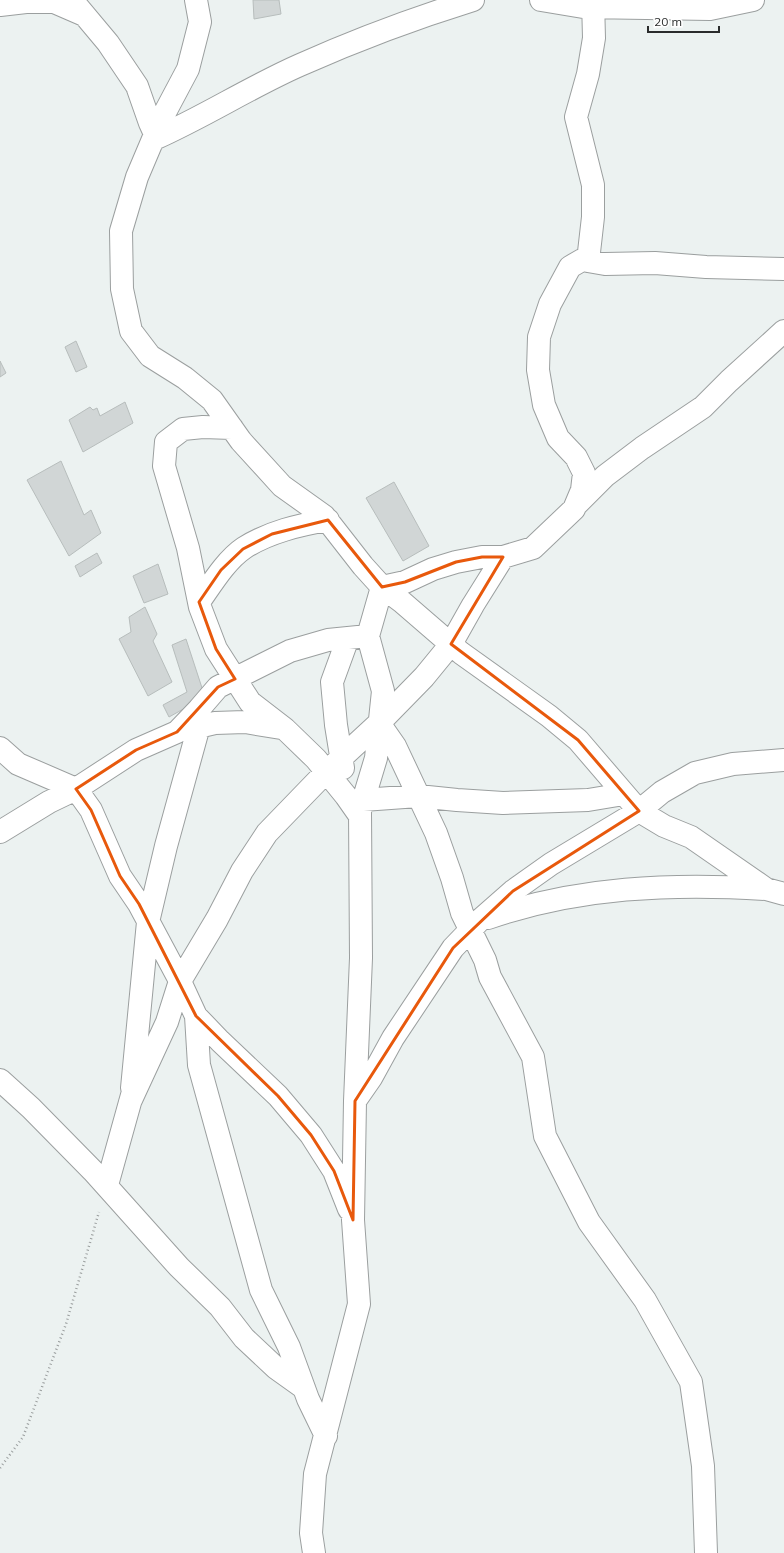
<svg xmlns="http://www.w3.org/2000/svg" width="784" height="1553" font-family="Mulish,sans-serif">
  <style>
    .building { fill: #d1d6d6; stroke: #b7bdbc }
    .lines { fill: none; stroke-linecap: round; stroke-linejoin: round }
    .minor-casing { stroke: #9b9f9f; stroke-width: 24 }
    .path { stroke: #999d9d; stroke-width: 2.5; stroke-dasharray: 1 3; stroke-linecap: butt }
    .minor { stroke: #fff; stroke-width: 22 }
    .marked { fill: none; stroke: #e8590c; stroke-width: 3; stroke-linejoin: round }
  </style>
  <rect width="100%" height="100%" fill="#ecf2f1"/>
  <path class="building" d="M253,0H279L281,14L254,19Z
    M76,341L87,367L76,372L65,347Z
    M0,361L6,373L0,377Z
    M125,402L133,423L83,452L69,420L90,407L93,410L97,408L100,416Z
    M61,461L84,515L91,510L101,533L69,556L27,480Z
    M394,482L429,546L403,561L366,498Z
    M97,553L102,563L80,577L75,566Z
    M158,564L168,594L144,603L133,576Z
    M145,607L157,634L153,641L172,682L148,696L119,639L131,632L129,617Z
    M186,639L205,697L169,717L163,705L187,692L172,645Z"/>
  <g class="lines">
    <defs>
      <path id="minor" d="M72,0L108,43L137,86L150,123L155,134
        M196,0L200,22L188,69L162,118L137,177L121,231L122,289L131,331L150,356L185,378L212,400L241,441L282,486L324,516L363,566L382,587L368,636L383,691L376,758L360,811L361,958L355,1101L353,1220L359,1304L315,1474L311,1533L314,1553
        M541,0L583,7L710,9L753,0
        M0,5L26,2H54L84,15
        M154,139C204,117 250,87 300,65C356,40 415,18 473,0
        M588,261L593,217V185L576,117L588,74L594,38L593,0
        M232,428L203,427L183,429L166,442L164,466L188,548L200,607L216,649L250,702L285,729L316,759L346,796L360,816
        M577,504L605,476L642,448L703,407L729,381L784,331
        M382,587L405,582L433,569L456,562L482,557H503L533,548L574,509L582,490L584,473L576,457L558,438L544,405L538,370L539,337L550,304L570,267L582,260L605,264L655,263L706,267L784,269
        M382,587L402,602L461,653L549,716L578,740L639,811L664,826L691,837L766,889L784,894
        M199,602C211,585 226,560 244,548C269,532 299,525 328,520
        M379,723L395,746L436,833L452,878L462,913L485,960L490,977L533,1057L545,1136L589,1222L645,1300L691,1382L703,1466L706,1553
        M185,730L215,723L245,722L281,728
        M0,748L18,764L76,789L91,810L120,876L139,904L178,977L196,1016L220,1041L278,1096L311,1135L334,1171L349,1209
        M343,768L336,725L332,682L348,638
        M363,800L418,796L457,800L503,803L588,800L624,794
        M0,832L49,802L76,789L136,750L177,732L199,709L218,687L290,651L328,640L368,636
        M488,918C578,887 672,883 766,889
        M196,1016L199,1065L261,1290L289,1347L308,1399L326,1436
        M0,1080L31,1108L93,1171L179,1267L220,1307L244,1338L276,1368L304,1388
        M132,1088L148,922L166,846L199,726
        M355,1101L371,1078L393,1038L453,948L480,920L513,891L551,864L639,811L662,792L695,773L733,764L784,760
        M130,1102L167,1022L180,981L217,919L242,871L267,833L326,772L379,723L424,677L451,644L473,605L503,557
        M107,1185L134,1088"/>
    </defs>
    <use href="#minor" class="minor-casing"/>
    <path class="path" d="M0,1468L23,1437L66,1324L99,1212"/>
    <use href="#minor" class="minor"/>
  </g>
  <path class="marked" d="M328,520L382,587L405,582L456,562L482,557H503L451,644L578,740L639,811L513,891L453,948L355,1101L353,1220L334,1171L311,1135L278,1096L196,1016L139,904L120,876L91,810L76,789L136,750L177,732L218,687L235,679L216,649L199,602L221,570L243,549L272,534Z"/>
  <path d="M648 26v6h71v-6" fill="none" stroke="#2a2c2c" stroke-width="2"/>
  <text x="654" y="26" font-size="12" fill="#2a2c2c" stroke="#ffffff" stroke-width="3" paint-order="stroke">20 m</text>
</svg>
